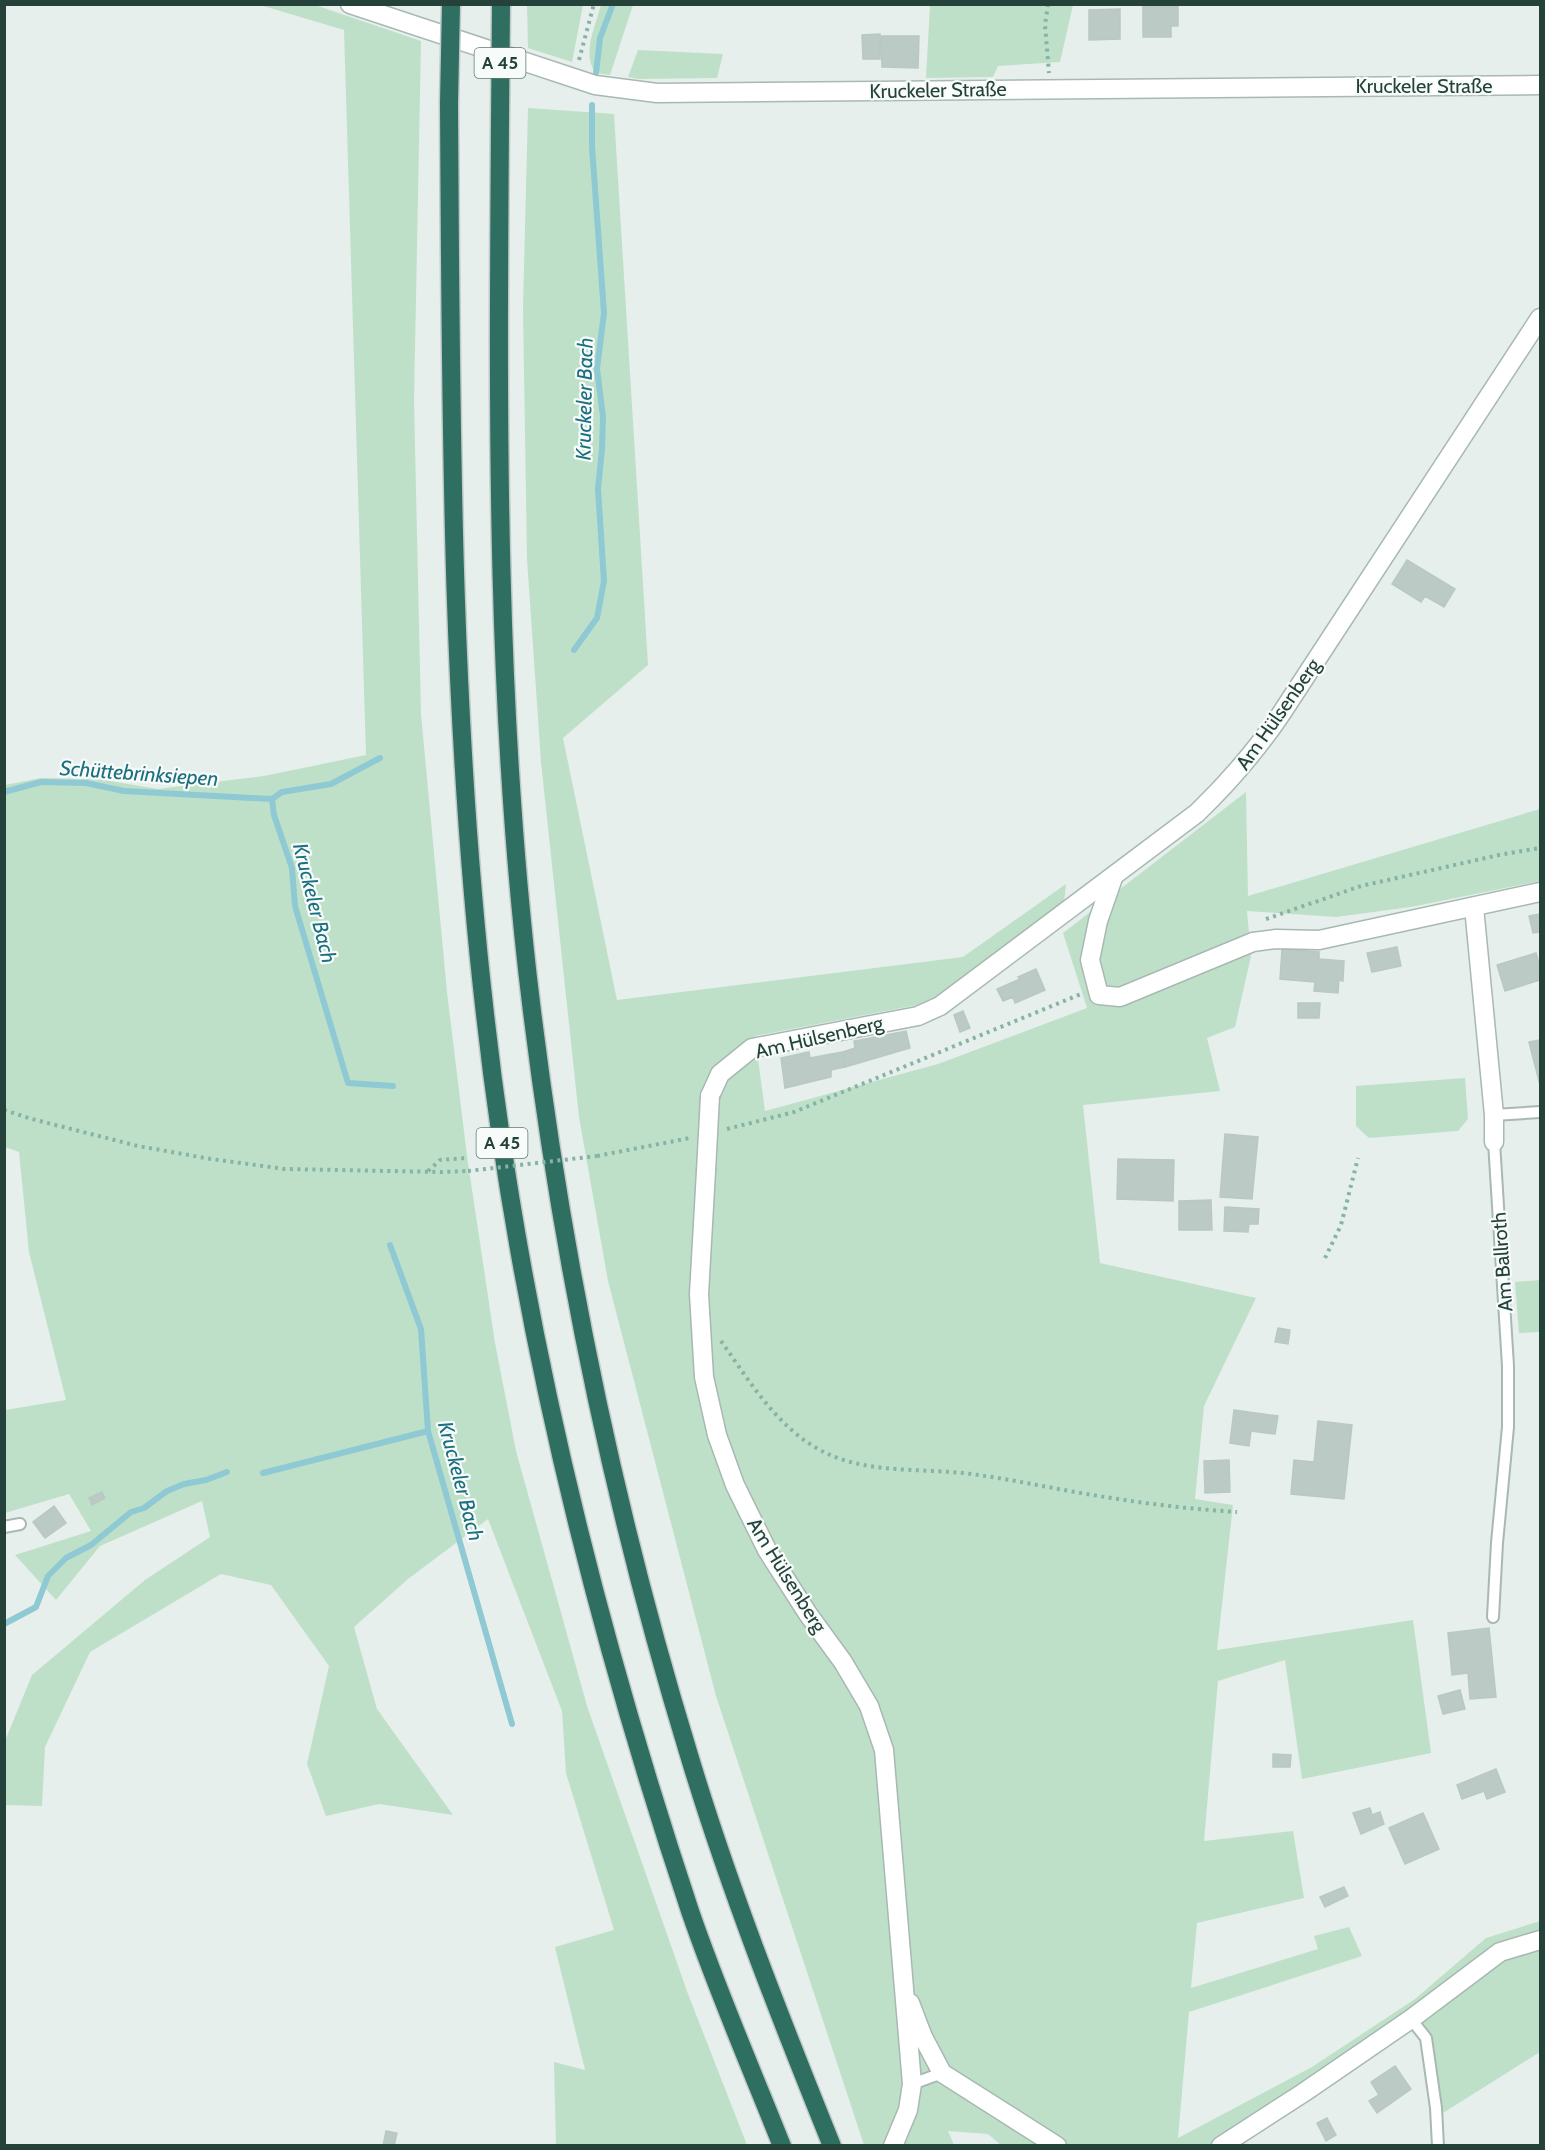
<svg xmlns="http://www.w3.org/2000/svg" width="1545" height="2150" font-family="Cabin,sans-serif">
  <style>
    .green { fill: #bfe0c8 }
    .lines { fill: none; stroke-linecap: round; stroke-linejoin: round }
    .stream { stroke: #8ec9d4; stroke-width: 6 }
    .building { fill: #bbcac4; stroke: #b8c9c2; stroke-width: 1.5 }
    .service-casing { stroke: #a8b8b2; stroke-width: 14 }
    .minor-casing { stroke: #a8b8b2; stroke-width: 21 }
    .tertiary-casing { stroke: #a8b8b2; stroke-width: 21 }
    .motorway-casing { stroke: #c2cac8; stroke-width: 21 }
    .path { stroke: #86b3a5; stroke-width: 4; stroke-dasharray: 3 4.5; stroke-linecap: butt }
    .service { stroke: #fff; stroke-width: 10 }
    .minor { stroke: #fff; stroke-width: 18 }
    .tertiary { stroke: #fff; stroke-width: 18 }
    .motorway { stroke: #2f6f62; stroke-width: 18 }
    .minor-bridge-casing { stroke: #a8b8b2; stroke-width: 21; stroke-linecap: butt }
    .motorway-bridge-casing { stroke: #c2cac8; stroke-width: 21; stroke-linecap: butt }
    .path-bridge { stroke: #86b3a5; stroke-width: 4; stroke-dasharray: 3 4.5; stroke-linecap: butt }
    .minor-bridge { stroke: #fff; stroke-width: 18 }
    .motorway-bridge { stroke: #2f6f62; stroke-width: 18 }
    .labels { text-anchor: middle; dominant-baseline: central; stroke-width: 4.5; stroke-linejoin: round; paint-order: stroke }
    .shield { fill: #f7fbf9; stroke: #637a73; stroke-width: 1.5 }
    .shield-label { font-size: 18px; font-weight: bold; fill: #24423a }
    .street-label { font-size: 20px; fill: #24423a; stroke: #f7fbf9 }
    .water-label { font-size: 21px; font-style: italic; fill: #1c6f80; stroke: #f7fbf9 }
  </style>
  <rect width="100%" height="100%" fill="#e6efeb"/>
  <path class="green" d="M260,5H315L421,41L414,401L421,714L447,992L467,1156L495,1343L516,1451L587,1706L688,1994L747,2145H556L554,2062L585,2070L555,1947L614,1930L566,1773L562,1711L488,1519L408,1579L354,1627L377,1709L453,1815L379,1804L326,1816L307,1764L329,1666L271,1585L221,1574L90,1652L45,1747L42,1806L5,1805V1741L32,1675L145,1580L210,1537L202,1501L100,1546L56,1600L15,1555L91,1531L69,1494L5,1513V1410L66,1400L29,1252L19,1152L5,1147V785L41,778L98,779L158,789L264,776L366,755L344,30Z
    M527,5H583L572,62L528,48Z
    M601,5H633L610,75L596,73C581,55 596,24 601,5Z
    M930,5V4L1073,5L1060,62L998,66L993,77L926,78Z
    M638,50L723,54L717,78L639,79L628,77Z
    M528,108L614,114L648,665L563,738L617,1000L963,957L1066,884L1064,903L938,1001L755,1036L765,1111L938,1064L1087,1008L1063,933L1246,792L1248,896L1540,809V881L1411,907L1336,917L1247,911L1251,956L1235,1027L1207,1038L1220,1091L1083,1105L1100,1263L1256,1298L1204,1406L1195,1499L1233,1505L1217,1650L1413,1620L1431,1753L1302,1779L1285,1660L1218,1681L1204,1841L1293,1831L1304,1898L1197,1923L1191,1988L1318,1949L1314,1936L1349,1927L1362,1956L1189,2012L1178,2138L1312,2067L1415,1999L1486,1938L1540,1921V2052L1435,2118L1426,2038L1411,2019L1213,2145H1001L988,2134L948,2131L954,2145H864L716,1696L608,1281L579,1117L541,762L527,559L523,308Z
    M1465,1078L1468,1119L1458,1131L1369,1138L1356,1126V1086Z
    M1540,1280V1332L1519,1333L1515,1282Z"/>
  <g class="lines">
    <path class="stream" d="M596,73L600,38L613,4
      M574,650L597,618L604,581L598,489L602,449L603,417L597,369L604,313L592,147V105
      M380,758L331,784L282,792L272,799L274,815L292,868L295,906L348,1083L393,1086
      M4,792L41,782L86,783L124,791L272,799
      M390,1245L421,1329L428,1431L512,1724
      M263,1473L428,1431
      M4,1624L36,1607L48,1576L66,1558L91,1545L131,1512L144,1508L167,1491L184,1484L206,1480L227,1472"/>
  </g>
  <path class="building" d="M1143,4H1178V26H1171V37H1143Z
    M1120,9V39L1089,40V10Z
    M880,34V59H863L862,35Z
    M881,36H919L918,68L882,67Z
    M1407,560L1455,589L1444,607L1425,596L1421,602L1392,584Z
    M1540,914V932L1533,933L1529,916Z
    M1397,947L1401,966L1372,972L1367,953Z
    M1282,949L1319,952V959L1344,961L1343,981L1339,980L1338,993L1314,991L1315,982L1280,979Z
    M1536,953L1540,968V980L1505,991L1497,965Z
    M1036,969L1045,990L1015,1003L1013,997L1003,1001L997,989L1020,979L1018,977Z
    M1298,1003H1320L1319,1018H1298Z
    M963,1011L970,1028L960,1032L954,1015Z
    M906,1031L910,1048L845,1067L843,1052L855,1048L854,1041Z
    M1540,1040V1085L1529,1042Z
    M809,1052L810,1058L843,1052L845,1067L831,1070V1077L785,1088L781,1058Z
    M1225,1134L1258,1137L1252,1199L1220,1197Z
    M1118,1159L1174,1160L1173,1201L1117,1199Z
    M1211,1200L1212,1230H1179V1201Z
    M1225,1207L1259,1209L1258,1224H1249L1248,1232L1224,1231Z
    M1278,1328L1290,1330L1288,1344L1275,1342Z
    M1234,1410L1278,1416L1275,1434L1251,1431L1249,1446L1230,1443Z
    M1318,1421L1352,1425L1344,1499L1291,1494L1294,1460L1314,1462Z
    M1229,1460L1230,1492L1205,1493L1204,1461Z
    M102,1492L105,1498L92,1505L89,1498Z
    M54,1506L66,1523L45,1538L33,1522Z
    M1489,1628L1496,1697L1470,1699L1468,1673L1452,1675L1448,1633Z
    M1460,1690L1465,1709L1443,1714L1438,1696Z
    M1273,1754L1291,1755L1290,1767H1273Z
    M1496,1769L1505,1792L1487,1799L1484,1791L1462,1799L1457,1785Z
    M1370,1808L1372,1815L1380,1812L1384,1824L1361,1834L1353,1813Z
    M1423,1813L1439,1849L1405,1864L1389,1828Z
    M1344,1887L1348,1896L1325,1907L1320,1897Z
    M1395,2066L1411,2089L1377,2113L1369,2101L1379,2095L1371,2082Z
    M1327,2118L1336,2135L1326,2141L1317,2123Z
    M386,2131L397,2133L394,2146H383Z"/>
  <g class="lines">
    <defs>
      <path id="service" d="M1494,1115L1540,1112
        M4,1527L20,1524
        M1493,1617L1497,1543L1508,1427V1366L1494,1142
        M1411,2019L1426,2038L1436,2108L1438,2146
        M912,2084L942,2073"/>
      <path id="minor" d="M1114,875L1098,921L1090,960L1099,995L1120,997L1253,942L1276,939L1319,940L1540,892
        M1474,907L1494,1115V1142
        M710,1096L720,1074L752,1048L918,1016L940,1006L1197,813C1229,782 1256,751 1281,714L1540,318
        M706,1171L699,1294L704,1377L717,1435L735,1485L767,1550L808,1614L843,1662L869,1706L884,1750L912,2084L908,2110L893,2146
        M910,2003L923,2037L942,2073L1057,2146
        M1221,2146L1303,2093L1411,2019L1500,1952L1540,1940"/>
      <path id="tertiary" d="M350,4L595,85L657,93L1540,85"/>
      <path id="motorway" d="M449,103C451,407 450,711 485,1014C519,1319 593,1620 690,1911C717,1990 751,2068 782,2146
        M500,121C498,415 495,710 531,1003C562,1258 614,1510 689,1755C729,1888 780,2017 832,2146"/>
    </defs>
    <use href="#service" class="service-casing"/>
    <use href="#minor" class="minor-casing"/>
    <use href="#tertiary" class="tertiary-casing"/>
    <use href="#motorway" class="motorway-casing"/>
    <path class="path" d="M1048,4L1045,25L1049,73
      M579,60L594,4
      M1266,919L1361,886L1499,855L1540,848
      M4,1110L32,1119L138,1146L211,1159L285,1169L441,1172L468,1171
      M727,1129L794,1112L1081,994
      M597,1156L690,1138
      M428,1171L440,1160L466,1158
      M1325,1258L1341,1225L1358,1158
      M721,1341C748,1379 773,1421 813,1446C858,1474 912,1468 963,1473C1006,1478 1049,1488 1093,1495C1140,1503 1189,1509 1237,1512"/>
    <use href="#service" class="service"/>
    <use href="#minor" class="minor"/>
    <use href="#tertiary" class="tertiary"/>
    <use href="#motorway" class="motorway"/>
    <defs>
      <path id="minor-bridge" d="M706,1171L710,1096"/>
      <path id="motorway-bridge" d="M449,103L451,4
        M500,121L501,4"/>
    </defs>
    <use href="#minor-bridge" class="minor-bridge-casing"/>
    <use href="#motorway-bridge" class="motorway-bridge-casing"/>
    <path class="path-bridge" d="M468,1171L597,1156"/>
    <use href="#minor-bridge" class="minor-bridge"/>
    <use href="#motorway-bridge" class="motorway-bridge"/>
  </g>
  <g class="labels">
    <g class="shield">
      <rect x="474.5" y="48" width="51" height="30" rx="4.5"/>
      <rect x="476.5" y="1128" width="51" height="30" rx="4.5"/>
    </g>
    <g class="shield-label">
      <text x="500" y="63">A 45</text>
      <text x="502" y="1143">A 45</text>
    </g>
    <g class="street-label">
      <text x="1424" y="86">Kruckeler Straße</text>
      <text transform="translate(938 90) rotate(-1)">Kruckeler Straße</text>
      <text transform="translate(1278 714) rotate(-55)">Am Hülsenberg</text>
      <text transform="translate(819 1037) rotate(-13)">Am Hülsenberg</text>
      <text transform="translate(1502 1262) rotate(-94)">Am Ballroth</text>
      <text transform="translate(787 1575) rotate(58)">Am Hülsenberg</text>
    </g>
    <g class="water-label">
      <text transform="translate(584 399) rotate(-89)">Kruckeler Bach</text>
      <text transform="translate(139 773) rotate(4)">Schüttebrinksiepen</text>
      <text transform="translate(315 903) rotate(76)">Kruckeler Bach</text>
      <text transform="translate(461 1481) rotate(75)">Kruckeler Bach</text>
    </g>
  </g>
  <rect width="1545" height="2150" fill="none" stroke="#24423a" stroke-width="12"/>
</svg>
